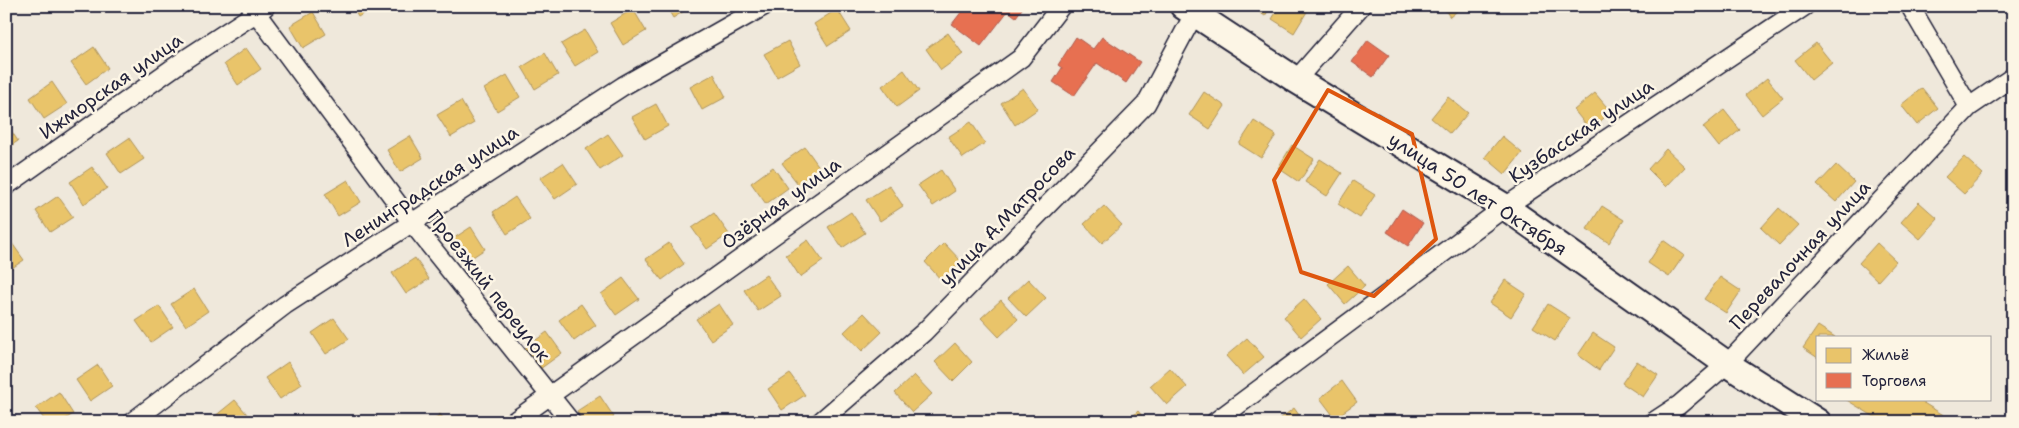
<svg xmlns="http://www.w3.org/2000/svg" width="2019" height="428" font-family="'Shantell Sans',sans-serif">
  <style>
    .homes { fill: #e9c46a; stroke: #ad935c }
    .shops { fill: #e76f51; stroke: #ac584a }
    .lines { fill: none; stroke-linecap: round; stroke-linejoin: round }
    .street-casing { stroke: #22223b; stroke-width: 21 }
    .secondary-casing { stroke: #22223b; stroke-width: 29 }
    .street { stroke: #fcf5e5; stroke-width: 18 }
    .secondary { stroke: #fcf5e5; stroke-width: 25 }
    .marked { fill: none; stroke: #de560e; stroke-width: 4; stroke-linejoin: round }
    .labels { text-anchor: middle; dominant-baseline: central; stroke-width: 5; stroke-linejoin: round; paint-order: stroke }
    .street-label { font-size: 19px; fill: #22223b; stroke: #fcf5e5 }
  </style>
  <rect width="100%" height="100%" fill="#efe8db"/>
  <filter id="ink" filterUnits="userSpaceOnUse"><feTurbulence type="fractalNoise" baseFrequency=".02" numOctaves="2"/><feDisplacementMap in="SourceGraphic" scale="10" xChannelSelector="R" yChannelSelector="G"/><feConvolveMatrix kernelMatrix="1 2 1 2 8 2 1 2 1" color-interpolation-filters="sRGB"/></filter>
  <g filter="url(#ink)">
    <path class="homes" d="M352,6H376L358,17Z
      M666,6H692L673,18Z
      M1250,6H1271L1265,16Z
      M1280,6H1302L1308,10L1294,33L1272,19Z
      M1442,6H1463L1450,17Z
      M633,9L646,31L623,45L610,23Z
      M837,9L851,31L828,46L814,24Z
      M313,12L326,34L303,48L290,26Z
      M585,30L598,52L575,66L561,44Z
      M948,33L963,54L941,70L926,49Z
      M788,41L800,64L777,77L764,54Z
      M1816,43L1832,63L1811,80L1795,60Z
      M94,47L108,68L86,84L71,63Z
      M246,48L261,69L238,85L224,64Z
      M545,53L558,75L535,89L522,67Z
      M904,70L919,91L897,107L882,86Z
      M714,74L726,97L702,110L690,87Z
      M507,75L520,97L497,111L484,89Z
      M1767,78L1783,98L1762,115L1746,95Z
      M52,82L67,104L44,119L30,98Z
      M1023,88L1038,109L1015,125L1001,103Z
      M1922,88L1938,108L1917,125L1901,105Z
      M1204,92L1225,106L1210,129L1189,115Z
      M1595,93L1611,112L1590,130L1574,110Z
      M1448,97L1468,113L1450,134L1431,118Z
      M461,101L474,123L451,137L437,115Z
      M656,104L668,126L645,139L632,117Z
      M1724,110L1740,130L1719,147L1703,127Z
      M1254,121L1276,135L1261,158L1239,144Z
      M971,122L985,143L963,158L948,137Z
      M6,123L18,141L6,149Z
      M608,134L623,155L600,170L586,149Z
      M410,136L423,158L400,172L387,150Z
      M1502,136L1522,153L1505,174L1485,157Z
      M129,138L144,159L121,174L107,153Z
      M1292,145L1314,159L1299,182L1278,168Z
      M805,147L820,168L798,184L782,163Z
      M1666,149L1685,167L1666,187L1648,169Z
      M1964,157L1983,174L1964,194L1945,177Z
      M1320,159L1342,173L1327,196L1305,182Z
      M563,163L577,184L555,199L540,178Z
      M1836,165L1854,182L1836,202L1817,185Z
      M92,167L107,188L84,204L70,182Z
      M773,167L788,188L766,204L751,183Z
      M941,170L955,191L933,206L918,185Z
      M348,180L361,202L338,216L325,194Z
      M1353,181L1375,195L1360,218L1338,204Z
      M889,185L903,206L880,221L866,200Z
      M58,196L73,217L50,232L36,211Z
      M515,197L530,219L507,234L493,212Z
      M1919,202L1938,219L1920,239L1901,222Z
      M1104,206L1122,225L1102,243L1084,224Z
      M1602,206L1624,220L1609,243L1587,229Z
      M1779,208L1798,225L1779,245L1761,228Z
      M851,212L865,233L842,248L828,227Z
      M714,213L729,234L707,249L692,228Z
      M471,227L485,249L462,264L448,242Z
      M9,239L24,260L6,272V241Z
      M808,240L823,261L800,277L786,255Z
      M1663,240L1684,255L1669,277L1648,263Z
      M669,243L684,264L662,280L646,259Z
      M944,243L962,262L942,281L925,262Z
      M1877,243L1896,261L1878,281L1859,263Z
      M415,258L429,279L406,294L392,273Z
      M1348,266L1365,286L1345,304L1328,284Z
      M766,275L781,296L758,311L744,290Z
      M1720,277L1741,291L1726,313L1704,299Z
      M623,278L639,299L616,315L601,294Z
      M1028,279L1046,298L1026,317L1008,298Z
      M1505,280L1526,294L1511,317L1490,303Z
      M194,289L208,311L186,326L171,304Z
      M1304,299L1321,319L1301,337L1284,317Z
      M1001,300L1018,319L999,337L981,318Z
      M581,304L596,325L574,341L559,320Z
      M719,304L733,325L711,340L696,319Z
      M1548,304L1570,318L1555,341L1533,327Z
      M159,306L173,327L151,342L136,321Z
      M864,313L882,332L862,351L844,332Z
      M334,318L349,339L326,354L312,333Z
      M1818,326L1835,337H1818V358L1803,348Z
      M547,332L562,353L540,369L525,348Z
      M1593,333L1614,347L1599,370L1578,355Z
      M1247,338L1264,357L1243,375L1226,356Z
      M955,343L972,362L953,381L935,362Z
      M1637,361L1658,375L1643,397L1622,383Z
      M288,362L302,384L280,399L265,378Z
      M98,365L112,386L90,401L76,380Z
      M1170,368L1187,387L1167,405L1150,386Z
      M790,374L805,395L782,410L768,389Z
      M914,375L932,394L912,412L895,393Z
      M1342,381L1357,402L1335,418L1320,398Z
      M59,392L73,414L61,422H46L36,408Z
      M600,396L614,417L608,422H584L577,411Z
      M1845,399H1917L1955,422H1883Z
      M235,400L252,420L249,422H218L214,417Z
      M1294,408L1304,422H1276Z
      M1138,411L1147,422H1126Z
      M440,414L446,422H431Z"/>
    <path class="shops" d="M966,6H1024L1016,17L1008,11L981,46L952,24Z
      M1076,37L1093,49L1102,37L1140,62L1126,83L1097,63L1074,96L1053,82L1062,68L1058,65Z
      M1368,40L1389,55L1373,77L1352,62Z
      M1402,209L1423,223L1408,246L1387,232Z"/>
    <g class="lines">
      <defs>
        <path id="street" d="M251,6L412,223L571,422
          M1910,6L1969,107
          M1296,80L1361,6
          M6,186L187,58L265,7
          M132,422L285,305L623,86L764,6
          M513,422L1021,58L1061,6
          M820,422L924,332L1146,104L1194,14
          M1215,422L1505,207L1805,6
          M1653,422L1679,405L1727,364L1969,107L2013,77"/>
        <path id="secondary" d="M1183,6L1296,80L1505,207L1727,364L1818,422"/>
      </defs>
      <use href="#street" class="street-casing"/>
      <use href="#secondary" class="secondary-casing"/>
      <use href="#street" class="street"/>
      <use href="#secondary" class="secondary"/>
    </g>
  </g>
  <path class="marked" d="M1328,90L1412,134L1436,239L1374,296L1301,272L1274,180Z"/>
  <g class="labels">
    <g class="street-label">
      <text transform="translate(111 86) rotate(-35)">Ижморская улица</text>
      <text transform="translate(1581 131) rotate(-34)">Кузбасская улица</text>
      <text transform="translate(430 186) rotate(-33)">Ленинградская улица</text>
      <text transform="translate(1478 194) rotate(33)">улица 50 лет Октября</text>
      <text transform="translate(781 203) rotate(-36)">Озёрная улица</text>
      <text transform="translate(1007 216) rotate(-46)">улица А.Матросова</text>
      <text transform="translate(1800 255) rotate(-47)">Перевалочная улица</text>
      <text transform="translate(489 286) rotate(52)">Проезжий переулок</text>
    </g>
  </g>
  <rect width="2019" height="428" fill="none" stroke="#fcf5e5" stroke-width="25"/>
  <rect x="12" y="12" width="1994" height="403" fill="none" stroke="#22223b" stroke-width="2" filter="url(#ink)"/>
  <rect x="1816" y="336" width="175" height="65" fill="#fcf5e5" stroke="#a5a1a1"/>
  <rect x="1826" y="348" width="25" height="15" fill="#e9c46a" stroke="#a5a1a1"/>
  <text x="1862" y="360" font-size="15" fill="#22223b">Жильё</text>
  <rect x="1826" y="373" width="25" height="15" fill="#e76f51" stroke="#a5a1a1"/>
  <text x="1862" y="386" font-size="15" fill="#22223b">Торговля</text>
</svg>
